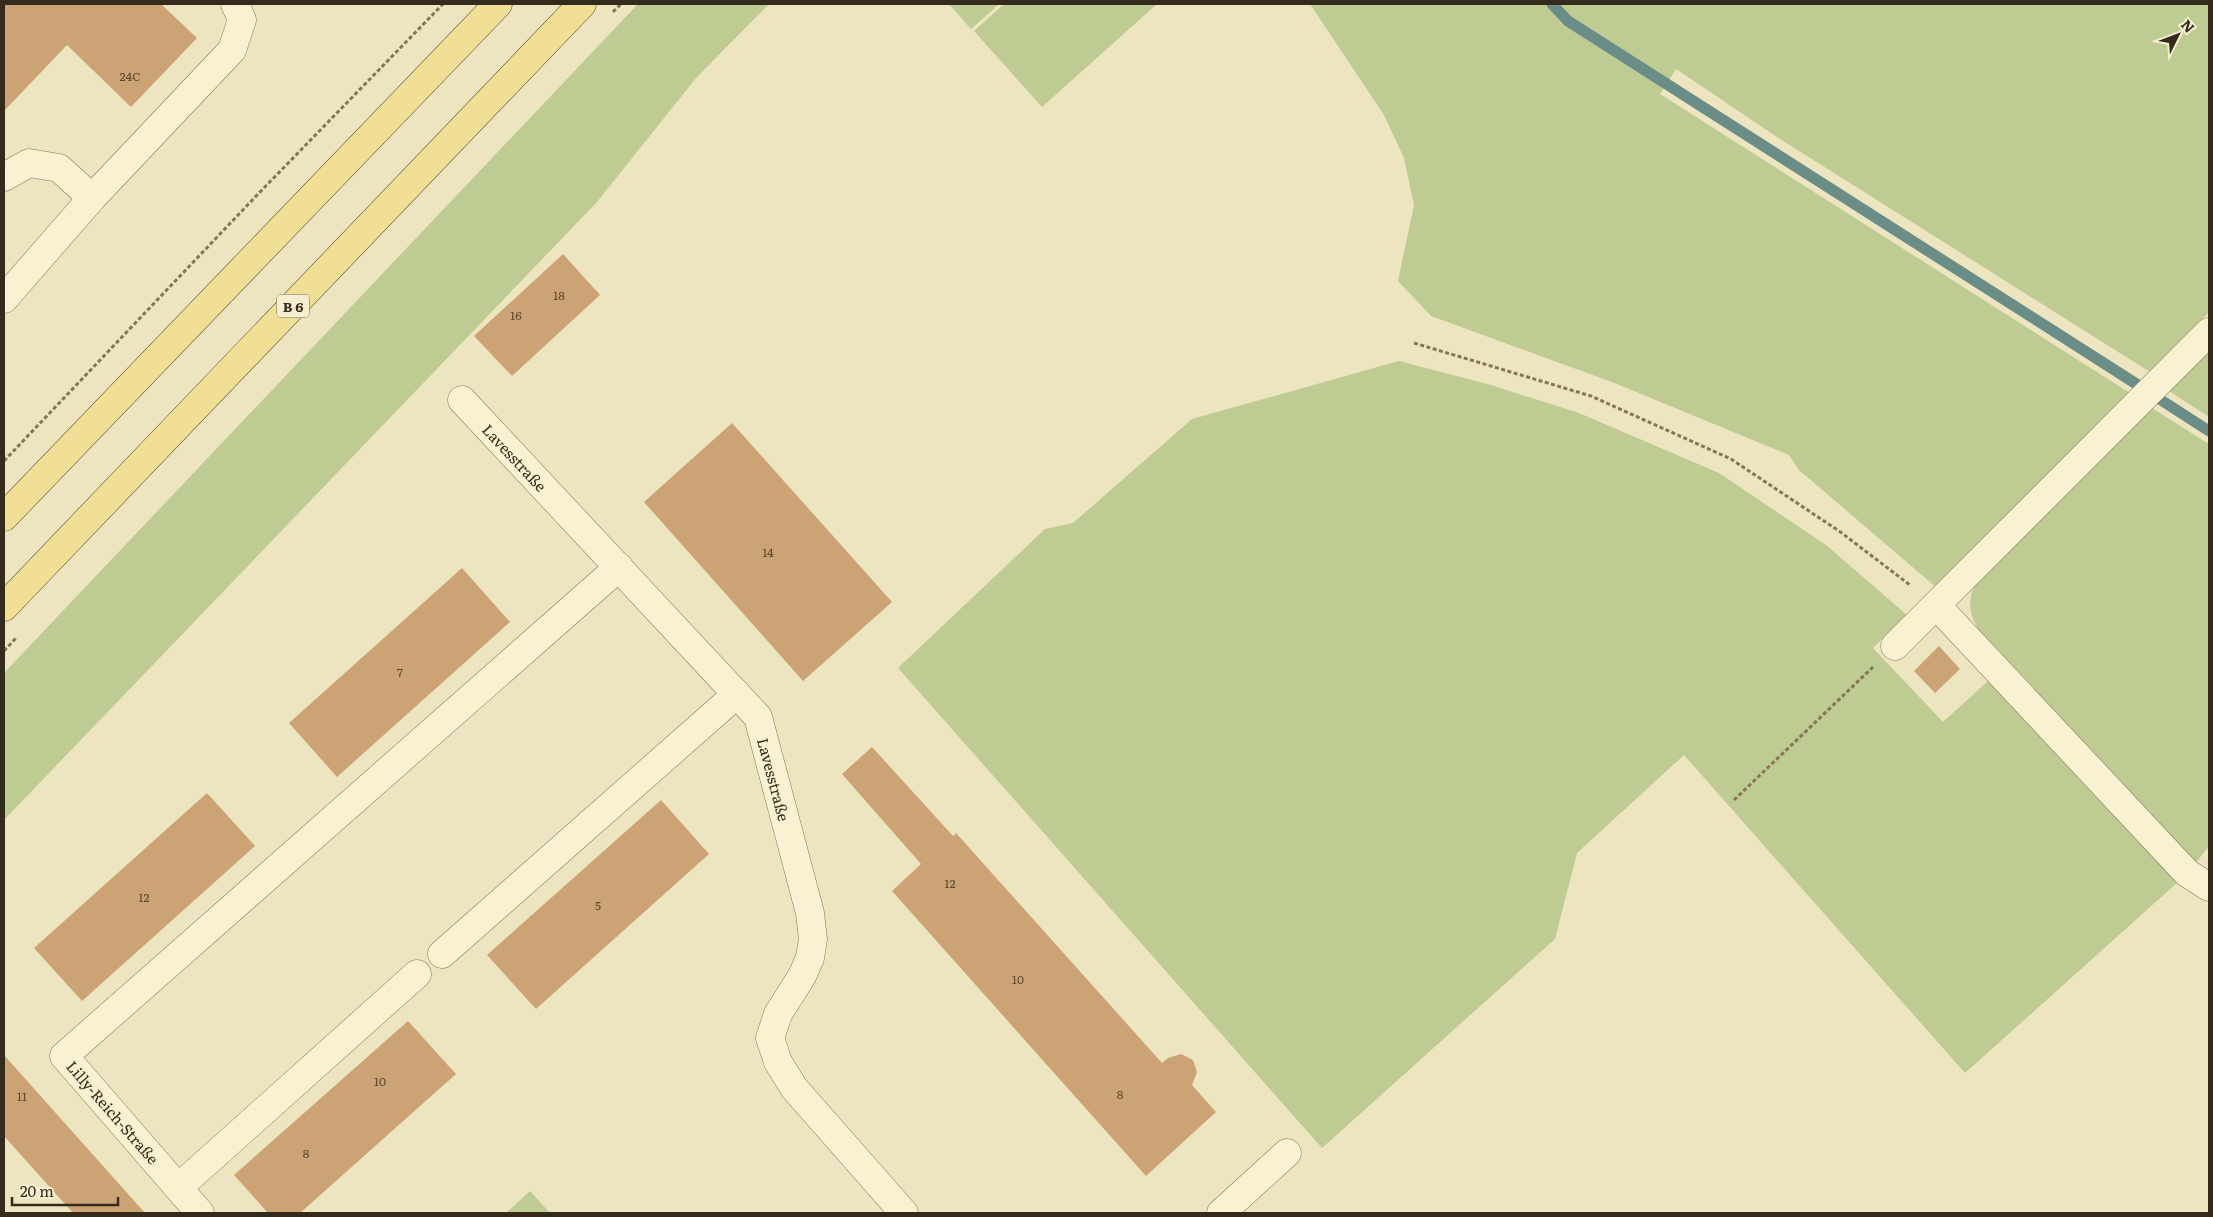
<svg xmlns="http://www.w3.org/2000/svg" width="2213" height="1217" font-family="Literata,serif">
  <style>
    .green { fill: #becb93 }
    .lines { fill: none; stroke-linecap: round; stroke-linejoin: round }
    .stream { stroke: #6a8d88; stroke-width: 11 }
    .building { fill: #cca375 }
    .minor-casing { stroke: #867558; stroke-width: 29 }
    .major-casing { stroke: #53432c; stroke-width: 29 }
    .path { stroke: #867558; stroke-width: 3; stroke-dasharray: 4 2.5; stroke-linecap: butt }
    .minor { stroke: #f8f1d2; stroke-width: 28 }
    .major { stroke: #f1df96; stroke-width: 28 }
    .labels { text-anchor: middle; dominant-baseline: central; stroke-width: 4.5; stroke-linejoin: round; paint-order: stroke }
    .number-label { font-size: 12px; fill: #5b4932 }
    .shield { fill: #f5eecf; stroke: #6f6652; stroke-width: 1 }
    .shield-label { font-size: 14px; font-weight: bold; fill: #352b1c }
    .street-label { font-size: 15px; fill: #352b1c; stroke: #f5eecf }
  </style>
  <rect width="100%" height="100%" fill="#ede5bf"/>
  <path class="green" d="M638,4H769L696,78L597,202L4,820V673Z
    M949,4H999L971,29Z
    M1004,4H1157L1042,107L974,31Z
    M1310,4H2209V312L2150,372L1780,139L1676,69L1660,94L2130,393L1937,588L1799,470L1789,455L1612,382L1431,316L1398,281L1414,205L1404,158L1384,115Z
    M2209,346V417L2166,389Z
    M1399,361L1491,385L1579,413L1719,473L1826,545L1907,615L1873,648L1943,722L1988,681L2178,882L1965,1073L1684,755L1577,853L1555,939L1322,1148L898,668L1045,529L1073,523L1192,419Z
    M2152,408L2209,444V846L2195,864L1996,653C1978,629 1962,614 1975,584Z
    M530,1191L550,1213H506Z"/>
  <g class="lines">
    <path class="stream" d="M1552,4L1568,21L2138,385
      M2161,400L2209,431"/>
  </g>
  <path class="building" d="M4,4H161L197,38L131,107L67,45L4,111Z
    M563,254L600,295L512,376L474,336Z
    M732,423L892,602L803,681L644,502Z
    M462,568L510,622L337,777L289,723Z
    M1939,646L1960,669L1935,693L1914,671Z
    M872,747L953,836L956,833L1162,1063L1168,1058L1181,1054L1193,1060L1197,1072L1192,1085L1216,1112L1146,1176L892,891L921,864L842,774Z
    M207,793L255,846L82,1001L34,948Z
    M661,800L709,854L536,1009L487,955Z
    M408,1021L456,1074L300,1213H268L234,1175Z
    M4,1055L145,1213H73L4,1136Z"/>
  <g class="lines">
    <defs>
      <g id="minor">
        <path d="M4,177L29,163L59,168L92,198"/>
        <path d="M4,299L92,198L232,50L242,20L235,4"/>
        <path id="s1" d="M462,400L758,717L810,913L813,939L810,958L802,976L778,1014L770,1038L778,1062L794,1088L904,1213"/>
        <path d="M1937,606L2187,873L2209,887"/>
        <path d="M1895,646L2209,332"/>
        <path d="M442,954L737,694"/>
        <path d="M179,1187L417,974"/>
        <path d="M200,1213L64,1056L619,567"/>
        <path d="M1221,1213L1287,1153"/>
      </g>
      <path id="major" d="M4,517L498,4
        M4,607L582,4"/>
    </defs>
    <use href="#minor" class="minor-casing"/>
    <use href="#major" class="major-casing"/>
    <path class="path" d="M613,12L621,4
      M1414,343L1591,396L1731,459L1839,531L1910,585
      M4,461L259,193L443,4
      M4,651L17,637
      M1734,800L1873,667"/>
    <use href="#minor" class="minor"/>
    <use href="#major" class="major"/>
  </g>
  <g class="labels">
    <g class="number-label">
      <text x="130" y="76">24C</text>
      <text x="559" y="295">18</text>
      <text x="516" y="315">16</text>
      <text x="768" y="552">14</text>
      <text x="400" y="672">7</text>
      <text x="950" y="883">12</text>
      <text x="144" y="897">12</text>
      <text x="598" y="905">5</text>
      <text x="1018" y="979">10</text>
      <text x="380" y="1081">10</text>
      <text x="1120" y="1094">8</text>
      <text x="22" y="1096">11</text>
      <text x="306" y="1153">8</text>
    </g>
    <rect class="shield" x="277" y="294.5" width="32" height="23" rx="4"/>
    <g class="shield-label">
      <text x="293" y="306">B 6</text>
    </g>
    <g class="street-label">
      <text stroke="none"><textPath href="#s1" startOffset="78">Lavesstraße</textPath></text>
      <text stroke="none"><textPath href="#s1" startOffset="498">Lavesstraße</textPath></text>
      <text transform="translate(113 1112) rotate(49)">Lilly-Reich-Straße</text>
    </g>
  </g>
  <rect width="2213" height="1217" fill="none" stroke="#352b1c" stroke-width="10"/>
  <g transform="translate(2178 35) rotate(48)" stroke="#f5eecf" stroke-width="4" paint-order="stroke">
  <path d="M0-4L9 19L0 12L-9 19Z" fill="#352b1c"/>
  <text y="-8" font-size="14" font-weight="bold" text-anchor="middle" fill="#352b1c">N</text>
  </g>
  <path d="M12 1197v8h106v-8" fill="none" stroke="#352b1c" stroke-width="2.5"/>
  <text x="20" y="1197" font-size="15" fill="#352b1c" stroke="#f5eecf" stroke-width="4" paint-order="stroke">20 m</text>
</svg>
